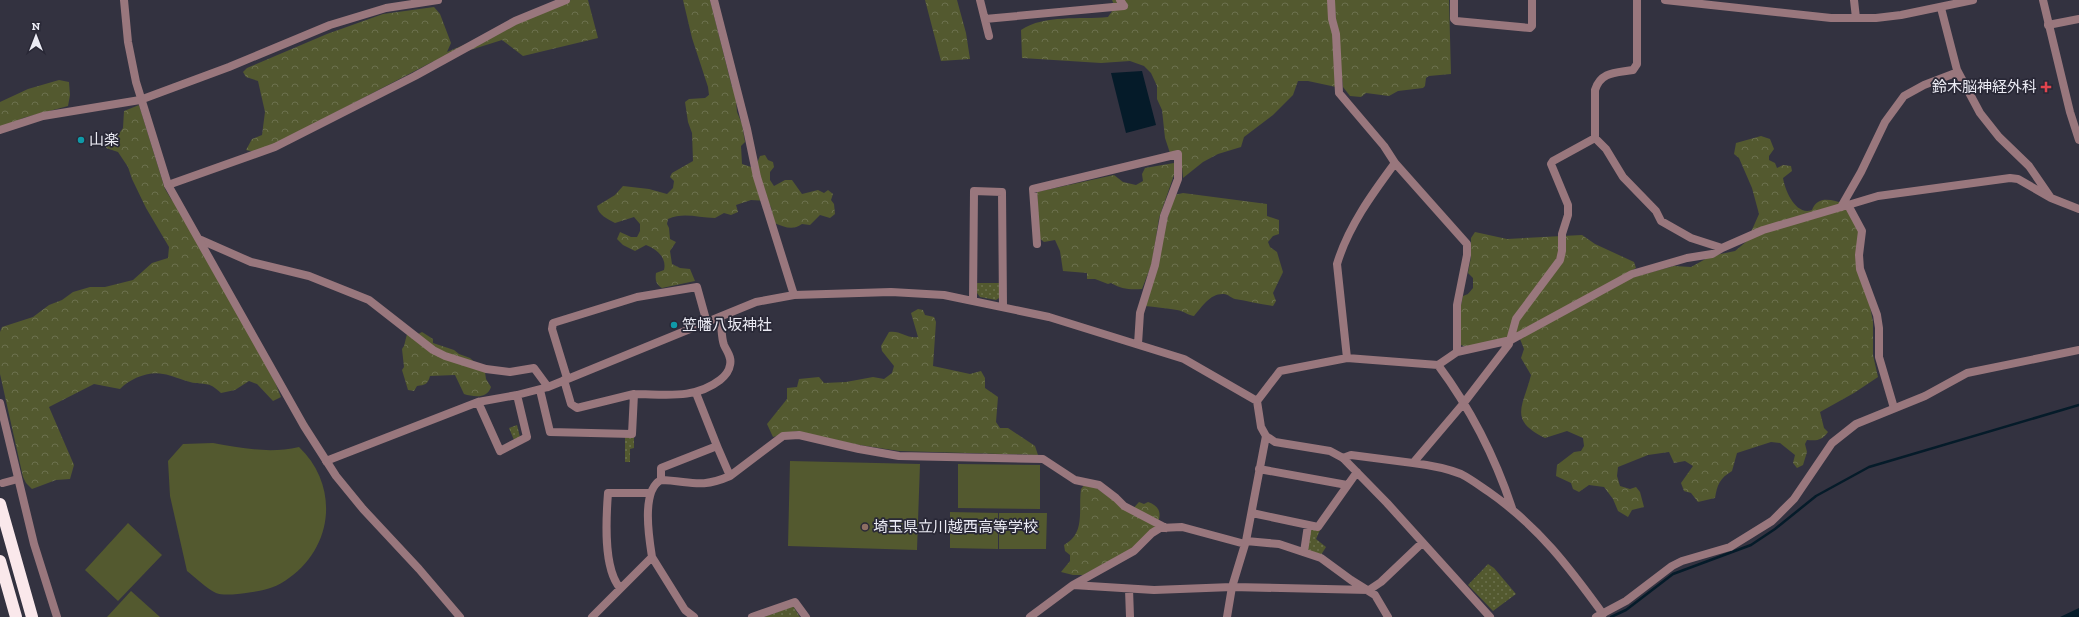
<svg xmlns="http://www.w3.org/2000/svg" width="2079" height="617" font-family="'Zilla Slab','Noto Sans JP',serif">
  <style>
    .forest { fill: url(#forest-crowns) }
    .park { fill: url(#park-dots) }
    .pitch { fill: #53592f }
    .water { fill: #051b29 }
    .lines { fill: none; stroke-linecap: round; stroke-linejoin: round }
    .stream { stroke: #051b29; stroke-width: 2.5 }
    .minor { stroke: #99777d; stroke-width: 8 }
    .tertiary { stroke: #99777d; stroke-width: 8 }
    .motorway { stroke: #fae8eb; stroke-width: 12 }
    .health-dot { fill: #e0444e; stroke: #292836; stroke-width: 1.5 }
    .culture-dot { fill: #0f9aa8; stroke: #292836; stroke-width: 1.5 }
    .education-dot { fill: #8d6e63; stroke: #292836; stroke-width: 1.5 }
    .labels { text-anchor: middle; dominant-baseline: central; stroke-width: 3.5; stroke-linejoin: round; paint-order: stroke }
    .poi-label { font-size: 15px; fill: #ebebf4; stroke: #292836; text-anchor: start }
  </style>
  <defs>
    <pattern id="forest-crowns" width="20" height="18" patternUnits="userSpaceOnUse"><rect width="20" height="18" fill="#53592f"/><path d="M2 6a3 3 0 1 1 6 0M12 15a3 3 0 1 1 6 0" fill="none" stroke="#6c714e"/></pattern>
    <pattern id="park-dots" width="8" height="8" patternUnits="userSpaceOnUse"><rect width="8" height="8" fill="#53592f"/><path d="M2 2h.1M6 6h.1" fill="none" stroke="#6c714e" stroke-width="1.8" stroke-linecap="round"/></pattern>
  </defs>
  <rect width="100%" height="100%" fill="#333240"/>
  <path class="forest" d="M571,0H588L598,38L523,56L502,40L432,62L275,144L255,152L246,150L252,139L262,135L265,112L258,81L246,77L243,72L247,68L327,34L383,14L434,7L440,14L451,43L447,52Z
    M683,0H710L732,87L735,90L737,112L742,124L745,142L741,146L742,164L751,167L757,163L760,156L765,155L768,160L773,162L774,167L770,172V180L774,186L785,180H792L802,194L818,190L824,193L828,190L833,194L831,200L834,204L835,214L830,218L820,215L810,225L802,224C792,231 785,227 774,223L771,207L767,201L751,200L736,205L738,212L731,215L724,213L715,218C698,218 684,212 668,219L667,224L669,228L670,239L676,242L670,251L672,264L680,268L690,269L695,281L662,288C656,284 655,280 656,273L664,270C667,258 657,249 646,245L635,251L623,245L617,239L620,232L631,237H637L640,231V224L634,217L615,223C608,219 598,215 597,206L615,195L623,186L649,189L667,194L673,188L674,181L670,177L672,173L693,161L692,133L688,122L685,102L689,99L705,98L709,95L708,87L692,38Z
    M925,0H957L966,33L970,59L941,61Z
    M1112,0H1328L1334,43L1336,87L1308,81H1298L1293,95L1273,115L1244,137L1241,147L1218,154L1203,162L1183,178L1181,156H1171L1165,138L1162,110L1157,99V86L1151,73L1144,66L1130,61L1101,63L1022,58L1021,30C1045,14 1080,20 1108,17L1115,7Z
    M1334,0H1449L1451,74L1429,76L1426,78L1425,86L1423,88L1398,91L1389,96L1366,93L1361,97L1350,96L1343,87Z
    M59,80L69,82L70,95L68,106L23,118L0,129V102L28,89Z
    M139,105L165,189L171,199L180,209L275,382L281,397L273,401L257,384L249,381L235,390L221,393C207,380 206,386 190,382C181,380 172,375 163,374C148,371 130,379 120,389L94,384L49,407L74,465L70,479L56,480L32,489L26,483L23,477L0,374V332L2,327L33,317L49,305L62,300L73,292L90,287H105L133,280L152,263L168,258L169,247L146,208L132,179L128,167L118,152L106,148V143L109,138H116L123,128L124,111Z
    M1761,136L1770,139L1774,149L1769,156V160L1775,163L1777,168L1783,165L1791,166L1792,171L1783,178C1785,191 1796,216 1812,210C1818,195 1832,200 1845,204L1859,231L1858,245L1873,322V355L1878,377L1854,393L1820,412L1824,428L1828,432C1822,440 1818,441 1807,440L1805,444L1807,452L1803,465L1797,468L1793,463L1795,455L1780,443L1771,442L1737,453L1732,471C1720,478 1717,485 1715,498L1698,502L1691,493L1684,491L1681,483L1693,466L1685,461L1674,463L1669,452L1648,455L1618,467L1617,476L1620,486L1630,489L1636,487L1640,492L1644,507L1632,510L1628,517L1618,511L1613,499L1604,487L1589,485L1579,492L1573,489L1571,483L1556,476L1557,465L1574,452L1581,451L1584,446L1583,438L1567,431L1545,438C1508,420 1523,407 1531,375L1521,358L1524,349L1520,339L1630,278L1674,266L1691,267L1711,256L1735,251L1747,241L1759,214L1752,188L1739,158L1734,154L1736,143Z
    M1174,163V175L1159,218L1152,263L1142,289C1130,290 1121,289 1111,283L1108,284L1095,279H1087V273L1063,271L1060,251L1055,240L1044,242L1039,238L1037,192L1114,175L1123,182L1136,185L1143,181L1142,174L1145,168Z
    M1183,193L1267,204V216L1279,220V234L1273,236L1268,242L1270,247L1277,252L1283,272L1273,293L1276,301L1273,306C1260,304 1247,301 1235,299C1231,298 1228,294 1224,294C1210,293 1202,307 1194,316C1187,315 1184,311 1177,310C1166,308 1155,307 1145,306C1156,269 1163,232 1174,195Z
    M1475,232L1507,239L1582,235L1595,244L1634,262L1636,268L1508,338L1466,347L1461,345L1460,310L1463,296L1468,294L1473,288V278L1468,273L1471,257V238Z
    M918,309L923,310L925,315L934,317L936,322L933,366L970,374L981,371L985,378V388L998,397L996,422L1000,428H1008L1035,446L1038,455L899,451L853,444L797,431L773,437L767,424L787,399V388L797,387L799,379L819,377L824,383L846,382L873,377L884,379L892,373L894,366L882,351L881,346L889,332C900,330 907,339 918,337L911,313Z
    M422,332L433,339V343L454,350L459,354L470,358L485,372L486,379L491,387C487,399 474,397 464,394L455,375L430,376C428,384 425,385 417,386L414,391L408,390L402,370L404,367L402,349L404,346L407,334H418Z
    M1085,484L1095,487L1130,512L1139,502L1144,504L1148,502C1160,506 1162,514 1157,525L1131,549L1083,575H1073L1061,572L1070,561V555L1065,551L1064,545C1086,533 1078,510 1081,489Z"/>
  <path class="park" d="M977,283H999V298L996,300L980,297L977,293Z
    M517,425L520,437L514,440L509,428Z
    M625,437H634V448L630,449V462H625Z
    M1313,529L1320,530L1316,539L1326,547L1321,555L1309,551L1307,548L1310,531Z
    M1488,564L1494,568L1516,594L1493,611L1468,585Z
    M793,606L800,617H764Z"/>
  <path class="pitch" d="M213,443C242,448 269,454 299,447C339,485 334,546 289,578C277,588 261,591 246,593C239,594 223,596 216,593C206,588 196,578 187,571L170,496L168,461L183,444Z
    M790,461L920,464L917,550L788,546Z
    M958,464L1040,465V509L958,508Z
    M950,512L998,513V549L950,548Z
    M999,513H1047L1046,549H999Z
    M128,523L162,555L118,601L85,570Z
    M131,591L160,617H107Z"/>
  <path class="water" d="M1142,71L1156,125L1126,133L1111,73Z
    M2079,608V617H2060Z"/>
  <g class="lines">
    <path class="stream" d="M1611,617L1626,610L1673,574L1751,545L1775,529L1816,496L1869,467L2079,405"/>
    <path class="minor" d="M714,0L747,129L757,177L794,295
      M980,0L989,36
      M1331,0L1332,19L1336,34L1339,93L1384,146L1395,163L1467,244V255L1457,305V352L1438,365
      M1454,0V19L1456,21L1530,28L1532,26V0
      M1637,0V64L1633,70C1617,73 1601,71 1595,90V138L1606,149L1623,177L1656,211L1661,221L1691,238L1722,248L1763,230L1848,205
      M1854,0L1856,18
      M1941,8L1957,70L1980,113L1999,137L2029,166L2051,198L2079,209
      M985,19L1124,6L1120,0
      M2048,25L2079,19
      M0,130L43,116L140,100
      M168,185L275,147L415,76L515,21L566,0
      M1841,207L1861,172L1885,122L1904,96L1924,85L1958,72
      M201,240L251,262L309,276L369,300L433,350L445,356L486,369L510,372L534,368L548,387
      M1037,244L1033,189L1178,154V179L1164,216L1155,265L1140,313L1138,344
      M973,301L974,191L1002,192L1003,306
      M1457,352L1511,340L1632,274L1687,258L1712,254L1722,248
      M1347,358L1337,264C1348,227 1372,194 1395,163
      M567,378L552,329L553,323L637,297L697,287L707,323
      M564,380L571,404L577,408L634,394
      M540,390L550,432L632,434L634,394C664,394 694,400 720,380C725,376 729,372 730,365C732,357 727,352 724,345C721,337 722,326 720,317
      M1257,401L1280,371L1347,358L1438,365C1470,408 1495,457 1512,508
      M478,402L500,451L527,437L517,395
      M1894,408L1879,357V328L1877,315L1860,269L1859,255L1862,231L1848,205L1878,196L2010,178L2018,179L2051,198
      M717,446L730,476
      M1343,458L1351,455L1413,463L1463,404L1509,344L1516,319L1560,260L1562,251V234L1568,215V205L1551,164L1553,161L1595,138
      M326,461L478,402L517,395L548,387L756,302L794,295L891,292L944,295L1049,317L1184,359L1257,401L1261,427L1266,436L1275,442L1330,451L1343,458L1387,503L1490,617
      M1413,463C1429,465 1446,468 1461,474C1471,479 1480,486 1489,492C1538,526 1569,567 1603,614
      M1259,469L1347,485
      M661,480C691,481 700,489 730,476L783,436L799,435L859,449L899,456L1043,459L1075,480L1099,485L1116,498L1124,506L1166,528
      M3,483L18,479
      M1252,513L1318,527L1357,472
      M1246,541L1279,544L1321,558L1351,580L1375,595L1388,617
      M1304,552L1308,525
      M652,557L685,610L694,617
      M1073,585L1134,551L1152,533L1160,528L1182,527L1245,544
      M620,588C603,568 606,519 608,493H650
      M1129,589L1130,617
      M592,617L652,557C649,538 641,490 661,480V468L717,446L696,393
      M752,617L795,602L806,617
      M1030,617L1073,585L1154,590L1232,587L1369,590L1381,582L1422,543
      M1227,617L1232,587L1246,541L1266,436"/>
    <path class="tertiary" d="M124,0L128,42L136,82L168,185L304,426L336,476L363,509L419,569L460,617
      M1665,0L1831,18H1876L1901,15L1973,0
      M2043,0L2070,112L2079,140
      M140,100L229,67L330,25L386,8L438,0
      M0,403L34,544L57,617
      M1596,617L1626,601L1672,566L1682,561L1730,547L1772,521L1794,499L1832,443L1856,424L1925,396L1967,373L2079,350"/>
    <path class="motorway" d="M0,504L32,617
      M0,561L16,617"/>
  </g>
  <path class="health-dot" d="M2044 81h4v4h4v4h-4v4h-4v-4h-4v-4h4z"/>
  <g class="culture-dot">
    <circle cx="81" cy="140" r="4"/>
    <circle cx="674" cy="325" r="4"/>
  </g>
  <circle class="education-dot" cx="865" cy="527" r="4"/>
  <g class="labels">
    <g class="poi-label">
      <text x="2037" y="87" text-anchor="end">鈴木脳神経外科</text>
      <text x="89" y="140">山楽</text>
      <text x="682" y="325">笠幡八坂神社</text>
      <text x="873" y="527">埼玉県立川越西高等学校</text>
    </g>
  </g>
  <g transform="translate(36 36)" stroke="#292836" stroke-width="3" paint-order="stroke">
  <path d="M0-3L7 15L0 10L-7 15Z" fill="#ebebf4"/>
  <text y="-6" font-size="11" font-weight="bold" text-anchor="middle" fill="#ebebf4">N</text>
  </g>
</svg>
